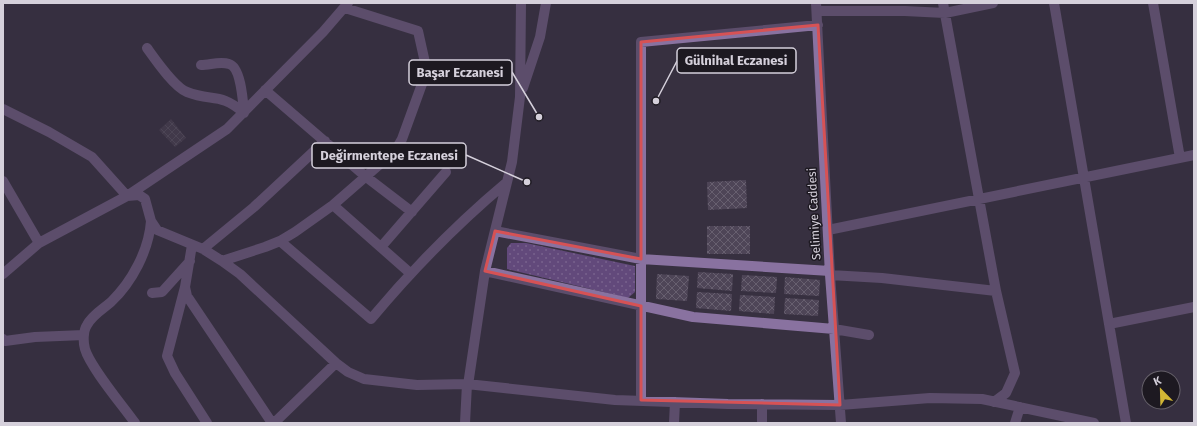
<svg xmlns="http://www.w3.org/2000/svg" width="1197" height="426" font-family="'Fira Sans',sans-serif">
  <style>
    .green { fill: url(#green-dots) }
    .building { fill: url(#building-cross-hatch) }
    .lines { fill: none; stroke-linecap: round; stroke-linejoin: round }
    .minor { stroke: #8972a0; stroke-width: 10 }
    .marked { fill: none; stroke: #d65255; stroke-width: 3; stroke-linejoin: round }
    .labels { text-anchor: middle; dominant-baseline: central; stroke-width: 3; stroke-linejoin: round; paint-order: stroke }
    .street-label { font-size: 12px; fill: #d5d0db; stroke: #1d1921 }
    .leader { fill: none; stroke: #d5d0db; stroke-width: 1.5 }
    .callout-dot { fill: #d5d0db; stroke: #1d1921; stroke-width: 1.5 }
    .callout { fill: #1d1921; stroke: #d5d0db; stroke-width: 1.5 }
    .callout-label { font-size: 13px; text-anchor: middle; font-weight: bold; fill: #d5d0db }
  </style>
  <defs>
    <pattern id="green-dots" width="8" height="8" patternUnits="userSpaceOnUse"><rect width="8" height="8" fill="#62497b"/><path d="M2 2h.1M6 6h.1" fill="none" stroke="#78628d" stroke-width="1.8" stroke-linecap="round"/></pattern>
    <pattern id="building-cross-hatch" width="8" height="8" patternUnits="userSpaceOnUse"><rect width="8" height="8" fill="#4e4557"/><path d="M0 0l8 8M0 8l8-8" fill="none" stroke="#675f6f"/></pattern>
  </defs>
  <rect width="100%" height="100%" fill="#373040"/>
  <path class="green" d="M511,243H526L635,266V292L628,298L507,269V248Z"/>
  <path class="building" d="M171,119L186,138L175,147L159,130Z
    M746,180L747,208L708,210L707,182Z
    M707,226H750V254H707Z
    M698,272L733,274L732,291L697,288Z
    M657,274L689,276L687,301L656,299Z
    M742,275L777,277L776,293L741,291Z
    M785,277L820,280L819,296L784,294Z
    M697,292L732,294L731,311L696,308Z
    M740,295L775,297L774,314L739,311Z
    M785,298L819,300L818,316L784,314Z"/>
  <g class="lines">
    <path class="minor" d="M816,3L830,275L841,423
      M943,3L996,291L1015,373L1006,393L994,402
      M1054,3L1126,423
      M1153,3L1180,158
      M817,11H905L945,13L993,3
      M147,48C155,59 174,87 187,92C212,102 220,92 244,113C243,102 241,67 229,64C220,61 210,65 201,65
      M523,88L540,37L546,3
      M265,90L365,176L412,212
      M3,109L49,132L92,157L127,196L227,129L323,32L348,3
      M3,181L39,243
      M333,205L410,273
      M828,230L1194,155
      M495,231L641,259L830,271
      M280,241L371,319C412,270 458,223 507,182
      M192,245L185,287L187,296L272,423
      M381,247L446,172
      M203,249L254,207L325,141
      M222,261L265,247L280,241L295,232L333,205L395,151L402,139L422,84L426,67L418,31L345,8
      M485,271L693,317L834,329L869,335
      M3,274L39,243L127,196L139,195L145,199L151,221L157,230L203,249L222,261L240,274L336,363L348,372L364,379L417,385L467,384L615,400L728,404L840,405L930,398L982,399L1094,423
      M830,275L882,278L996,291
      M185,287L167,356L175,373L207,423
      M152,293L162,292L190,261
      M1109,324L1194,307
      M3,339L5,341L35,337L84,335
      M468,385L485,271L512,162L520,97L521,3
      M641,400V42L818,25
      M762,404V423
      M135,423C123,406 90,367 85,349C83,342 83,331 87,325C92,315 103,309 111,302C132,282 149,250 151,221
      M274,423L336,363
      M465,423L467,384
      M674,423L675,402
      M1015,423L1020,407"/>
  </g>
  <path d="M0 0H1197V426H0ZM818,25L840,405L641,400V306L485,271L495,231L641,259V42Z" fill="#373040" fill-opacity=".55" fill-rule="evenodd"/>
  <path class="marked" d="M818,25L840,405L641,400V306L485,271L495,231L641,259V42Z"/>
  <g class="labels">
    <g class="street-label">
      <text transform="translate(814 214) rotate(-93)">Selimiye Caddesi</text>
    </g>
  </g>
  <path class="leader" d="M656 101L677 61M539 117L512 72M527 182L466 155"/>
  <g class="callout-dot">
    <circle cx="656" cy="101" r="4"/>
    <circle cx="539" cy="117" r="4"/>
    <circle cx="527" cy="182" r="4"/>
  </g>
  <g class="callout">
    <rect x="677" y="48" width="119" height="25" rx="4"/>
    <rect x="409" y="60" width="103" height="25" rx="4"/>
    <rect x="312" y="143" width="154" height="25" rx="4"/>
  </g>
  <g class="callout-label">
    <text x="736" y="65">Gülnihal Eczanesi</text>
    <text x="460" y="77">Başar Eczanesi</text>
    <text x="389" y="160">Değirmentepe Eczanesi</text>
  </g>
  <rect width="1197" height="426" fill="none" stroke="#d5d0db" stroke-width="8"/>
  <g transform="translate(1161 390) rotate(337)"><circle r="19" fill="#1d1921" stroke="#67626b"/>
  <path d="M0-3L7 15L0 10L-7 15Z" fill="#d2b635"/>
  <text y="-6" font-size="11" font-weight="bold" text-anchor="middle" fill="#d5d0db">K</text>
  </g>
</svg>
